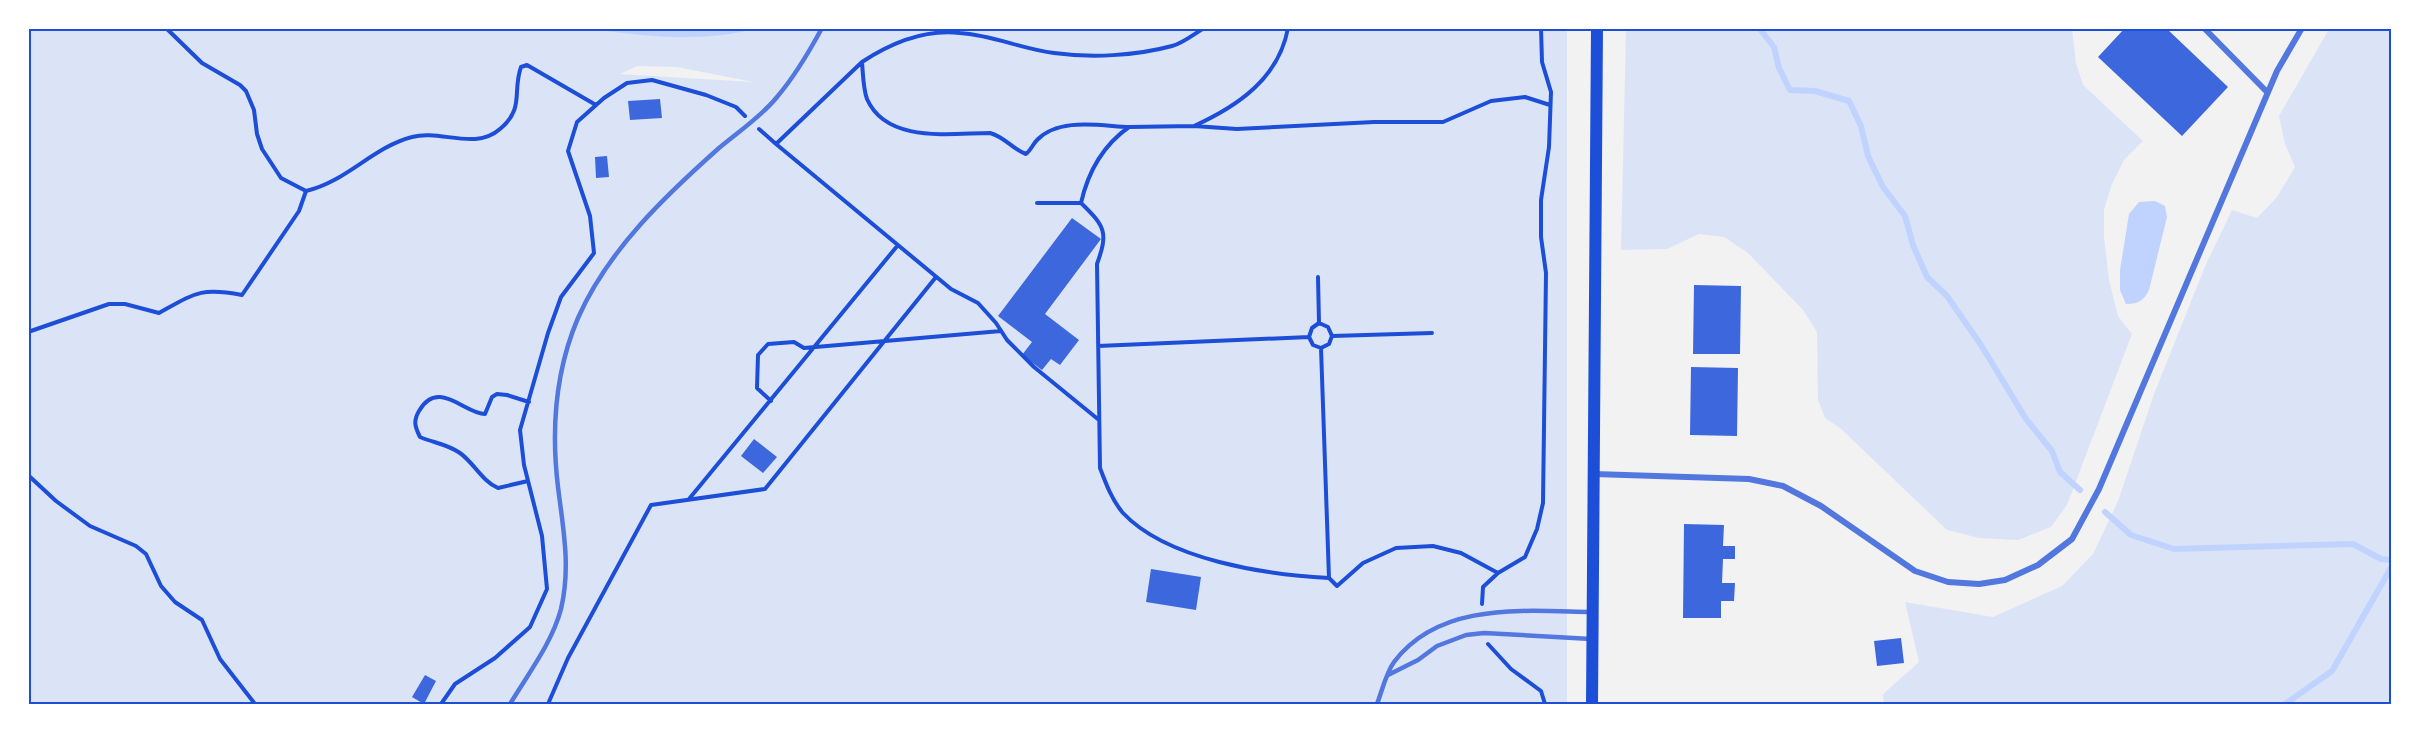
<svg xmlns="http://www.w3.org/2000/svg" width="2420" height="733" font-family="'Roboto Condensed',sans-serif">
  <style>
    .green { fill: #dbe4f7; fill-rule: evenodd }
    .water { fill: #bfd3fe }
    .lines { fill: none; stroke-linecap: round; stroke-linejoin: round }
    .stream { stroke: #bfd3fe; stroke-width: 6 }
    .building { fill: #3d67dc }
    .path { stroke: #1d4ed8; stroke-width: 4 }
    .service { stroke: #5277de; stroke-width: 4.5 }
    .minor { stroke: #5277de; stroke-width: 6 }
    .secondary { stroke: #1d4ed8; stroke-width: 12 }
    .neatline { fill: none; stroke: #1d4ed8; stroke-width: 2 }
  </style>
  <rect width="100%" height="100%" fill="#f2f2f2"/>
  <path class="green" d="M28,29H1567V704H29ZM637,66L677,67L753,82L620,74Z
    M1626,29H2072L2076,63L2083,85L2143,141L2124,160L2112,184L2104,210V237L2109,280L2118,316L2132,334L2067,505L2051,527L2018,540L1979,538L1947,530L1840,428L1825,418L1818,400L1817,332L1803,310L1748,253L1724,237L1699,234L1667,249L1621,250Z
    M2329,29H2391V704H1884L1883,694L1919,662L1905,602L1993,617L2062,586L2093,554L2118,501L2154,394L2206,264L2232,210L2257,218L2277,197L2295,167L2285,144L2279,116Z"/>
  <path class="water" d="M2155,201L2165,206L2167,217L2149,290C2144,300 2139,304 2126,304L2120,290V270L2129,214L2139,202Z"/>
  <g class="lines">
    <path class="stream" d="M606,28C652,34 700,38 746,28
      M1759,28L1774,47L1779,68L1790,90L1815,91L1849,101L1861,126L1868,156L1883,187L1905,216L1913,245L1927,277L1947,296L1981,345L2026,419L2052,451L2060,472L2080,490
      M2105,512L2131,535L2174,549L2353,544L2381,559L2392,560
      M2285,704L2332,671L2392,566"/>
  </g>
  <path class="building" d="M2125,28H2166L2228,87L2182,136L2098,57Z
    M660,99L662,118L630,120L628,101Z
    M607,156L609,177L596,178L595,157Z
    M1072,218L1101,239L1045,314L1079,340L1060,365L1051,359L1042,370L1022,355L1032,342L998,316Z
    M1694,285L1741,286L1740,354H1693Z
    M1691,367L1738,368L1737,436L1690,435Z
    M754,439L777,457L763,473L741,456Z
    M1684,524L1724,525L1723,546H1735V559H1723L1722,583H1735L1734,601H1721V618H1683Z
    M1151,569L1201,577L1196,610L1146,602Z
    M1901,638L1904,663L1877,666L1874,641Z
    M425,675L436,681L424,704L412,697Z"/>
  <g class="lines">
    <path class="path" d="M166,28L202,63L240,85L246,91L254,110L257,134L262,149L281,178L306,191C346,182 373,147 412,137C440,129 475,151 500,129C525,108 512,92 521,67L527,65L596,105
      M862,62C863,73 863,88 867,99C887,144 951,133 990,133C1005,137 1012,149 1026,154C1031,150 1033,144 1037,140C1059,117 1101,126 1129,127C1102,146 1088,172 1081,203H1037
      M1194,126C1238,106 1279,78 1288,28
      M1129,127L1194,126L1237,129L1374,122H1443L1491,101L1525,97L1550,105
      M759,129L776,144L862,62C891,43 925,29 960,33C992,35 1022,49 1054,53C1091,58 1135,56 1172,46C1183,43 1194,34 1204,28
      M776,144L951,289L978,303L996,323L1007,340L1034,367L1099,420
      M1081,203C1106,227 1108,233 1097,264L1100,468C1106,484 1112,500 1123,513C1167,560 1267,575 1329,578L1321,348
      M1318,277L1319,323
      M28,332L109,304H125L159,313C195,293 201,287 242,295L299,211L306,191
      M1332,336L1432,333
      M1098,346L1309,337L1313,345L1321,348L1329,344L1332,336L1328,327L1319,323L1312,328L1309,337
      M771,401L757,388L758,355L768,344L794,342L804,348L1001,331
      M28,475L56,501L90,526L136,546L146,554L161,586L175,602L202,620L220,659L255,704
      M528,481L498,488C482,481 474,463 460,453C447,444 434,443 420,437C415,427 413,421 419,411C438,378 465,414 485,414L492,397L497,394L507,395L529,402
      M689,499L898,245
      M1329,578L1337,586L1363,563L1396,548L1433,546L1461,553L1498,573
      M1482,604L1483,587L1498,573L1525,557L1537,529L1543,503L1546,273L1541,237V200L1549,147L1551,92L1542,62L1541,28
      M1488,644L1511,669L1541,691L1545,704
      M441,704L455,684L495,658L530,627L547,589L542,536L524,465L520,430L548,333L561,297L594,253L590,216L568,151L577,122L604,98L627,83L652,80L706,95L736,107L745,116
      M548,704L568,658L651,505L765,489L936,277"/>
    <path class="service" d="M1388,675L1418,660L1437,646L1466,635L1484,633L1591,639
      M510,704C528,674 552,643 561,609C571,567 563,528 558,487C551,429 555,372 578,318C608,250 665,196 719,148C738,132 762,116 777,97C795,76 809,52 822,28
      M1377,704C1382,691 1386,673 1394,662C1440,601 1525,611 1592,612"/>
    <path class="minor" d="M2204,28L2267,92
      M1594,474L1749,479L1783,486L1821,506L1915,571L1948,582L1979,584L2005,580L2038,565L2072,539L2099,489L2277,71L2302,28"/>
    <path class="secondary" d="M1592,704L1597,28"/>
  </g>
  <rect width="2420" height="733" fill="none" stroke="#ffffff" stroke-width="60"/>
  <rect x="30" y="30" width="2360" height="673" class="neatline"/>
</svg>
